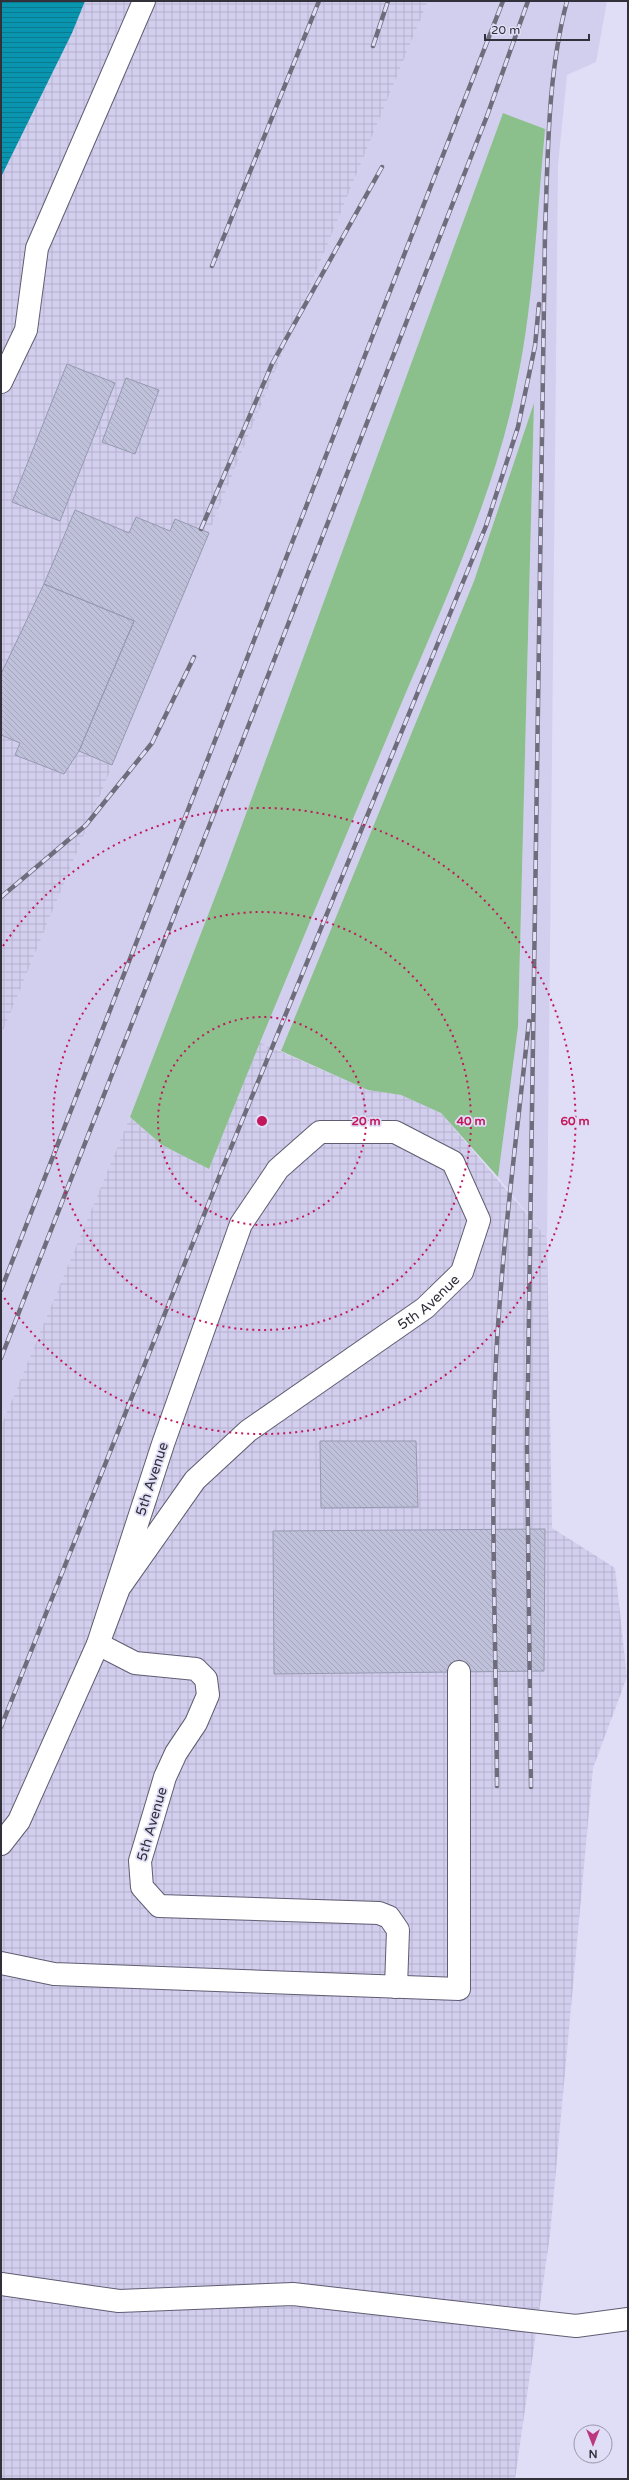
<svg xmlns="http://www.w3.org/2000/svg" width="629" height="2480" font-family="'Varela Round',sans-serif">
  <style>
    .built { fill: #d2ceee }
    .industrial { fill: url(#industrial-grid) }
    .grass { fill: #8bbf8c }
    .water { fill: url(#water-rules) }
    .building { fill: url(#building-back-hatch); stroke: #9699b0 }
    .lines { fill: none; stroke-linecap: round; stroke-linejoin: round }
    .minor-casing { stroke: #605d72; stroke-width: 24 }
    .minor { stroke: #fff; stroke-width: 22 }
    .rail-casing { stroke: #6f6c7c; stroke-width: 4.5 }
    .rail { stroke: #e0ddf6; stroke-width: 3; stroke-dasharray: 9; stroke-linecap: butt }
    .ring { fill: none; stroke: #c2185b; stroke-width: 2; stroke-dasharray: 2 4 }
    .labels { text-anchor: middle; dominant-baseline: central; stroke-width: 3.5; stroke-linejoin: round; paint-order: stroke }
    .street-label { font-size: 14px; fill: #32303a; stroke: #e0ddf6 }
    .centre { fill: #c2185b; stroke: #e0ddf6; stroke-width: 2 }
    .ring-label { font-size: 12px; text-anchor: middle; font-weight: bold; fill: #c2185b; stroke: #e0ddf6; stroke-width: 3.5; stroke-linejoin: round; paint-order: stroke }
  </style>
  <defs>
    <pattern id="industrial-grid" width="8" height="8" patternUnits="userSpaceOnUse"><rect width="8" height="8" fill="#d2ceee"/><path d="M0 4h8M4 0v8" fill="none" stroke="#b5b1cd"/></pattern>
    <pattern id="water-rules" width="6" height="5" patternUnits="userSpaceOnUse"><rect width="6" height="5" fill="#0995af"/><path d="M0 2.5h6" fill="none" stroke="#0a7a8f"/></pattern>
    <pattern id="building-back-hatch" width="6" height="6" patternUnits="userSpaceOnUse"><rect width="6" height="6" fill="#bfc1da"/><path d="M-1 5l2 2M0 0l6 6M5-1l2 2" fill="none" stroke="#a5a6bc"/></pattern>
  </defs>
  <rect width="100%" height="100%" fill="#e0ddf6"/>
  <path class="built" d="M428,1H607L596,62L567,75L558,165L547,1238L498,1177L518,1027L534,404L474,581L281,1051L259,1042L455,575L499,453L518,381L530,292L544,129L503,113L225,871L130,1117L1,1426V1036Z"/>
  <path class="industrial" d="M1,1H428L1,1036Z
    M259,1042L368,1090L401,1095L441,1113L547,1238L552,1528L615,1568L627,1677L593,1768L550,2235L515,2479H1V1426L130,1117L162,1145L209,1169Z"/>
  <path class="grass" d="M503,113L545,129C537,213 534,299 517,382C495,493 443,605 399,709C335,862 270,1015 209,1169L162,1145L130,1117L225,871Z
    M534,403L518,1027L498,1177L441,1113L401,1095L368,1090L281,1051L474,581Z"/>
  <path class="water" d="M1,1H85L72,33L1,177Z"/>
  <path class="building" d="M67,364L115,383L60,521L12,502Z
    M126,378L159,390L135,454L102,442Z
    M75,510L129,533L136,517L170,531L175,519L209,533L112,765L79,751L134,621L44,584Z
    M44,584L134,621L79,751L64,774L15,755L20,743L1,735V674Z
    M320,1441H416L418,1507L321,1508Z
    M545,1529L544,1671L274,1674L273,1531Z"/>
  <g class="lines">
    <defs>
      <g id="minor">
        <path d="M1,382L26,330L37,248L144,1"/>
        <path d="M98,1644L135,1663L196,1669L206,1679L208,1695L196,1723L176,1753L165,1777L140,1861L142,1887L159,1906L379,1913L389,1917L398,1930L396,1987"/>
        <path id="s1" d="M1,1844L19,1821L98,1644L119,1588L195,1480L248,1431L425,1308L462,1272L479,1220L453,1162L395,1132H320L278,1169L241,1224L163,1444L98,1644"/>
        <path d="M1,1963L54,1974L459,1989V1672"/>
        <path d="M1,2284L119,2301L293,2294L576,2326L628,2319"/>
      </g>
    </defs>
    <use href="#minor" class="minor-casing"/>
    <use href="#minor" class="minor"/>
    <defs>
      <path id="rail" d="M373,46L388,1
        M212,266L319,1
        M201,529L272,364L382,167
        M1,897L86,825L152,743L194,657
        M1,1290L503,1
        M1,1358L487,116L528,1
        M1,1727L221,1172L486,526L518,427L535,346L539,304
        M497,1786C496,1644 490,1501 496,1359C502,1246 517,1134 529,1021
        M531,1787L527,1447L545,234C548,157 547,76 567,1"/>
    </defs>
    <use href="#rail" class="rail-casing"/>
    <use href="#rail" class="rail"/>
  </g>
  <g class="ring">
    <circle cx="262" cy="1121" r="104"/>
    <circle cx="262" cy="1121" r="209"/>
    <path d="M3 946A313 313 0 1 1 3 1296"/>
  </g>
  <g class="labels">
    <g class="street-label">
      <text stroke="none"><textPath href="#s1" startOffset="709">5th Avenue</textPath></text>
      <text transform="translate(152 1479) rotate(-72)">5th Avenue</text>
      <text transform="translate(152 1824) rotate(-74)">5th Avenue</text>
    </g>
  </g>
  <circle cx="262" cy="1121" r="6" class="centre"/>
  <g class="ring-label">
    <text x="366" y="1125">20 m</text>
    <text x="471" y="1125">40 m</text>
    <text x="575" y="1125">60 m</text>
  </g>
  <rect width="629" height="2480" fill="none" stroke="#32303a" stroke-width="4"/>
  <g transform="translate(593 2444) rotate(180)"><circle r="19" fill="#e0ddf6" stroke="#9a98ab"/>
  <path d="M0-3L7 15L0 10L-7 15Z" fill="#bb387e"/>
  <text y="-6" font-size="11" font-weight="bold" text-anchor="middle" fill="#32303a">N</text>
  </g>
  <path d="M485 34v6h104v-6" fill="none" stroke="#32303a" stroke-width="2"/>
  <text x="491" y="34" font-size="12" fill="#32303a" stroke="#e0ddf6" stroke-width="3" paint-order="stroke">20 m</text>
</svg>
